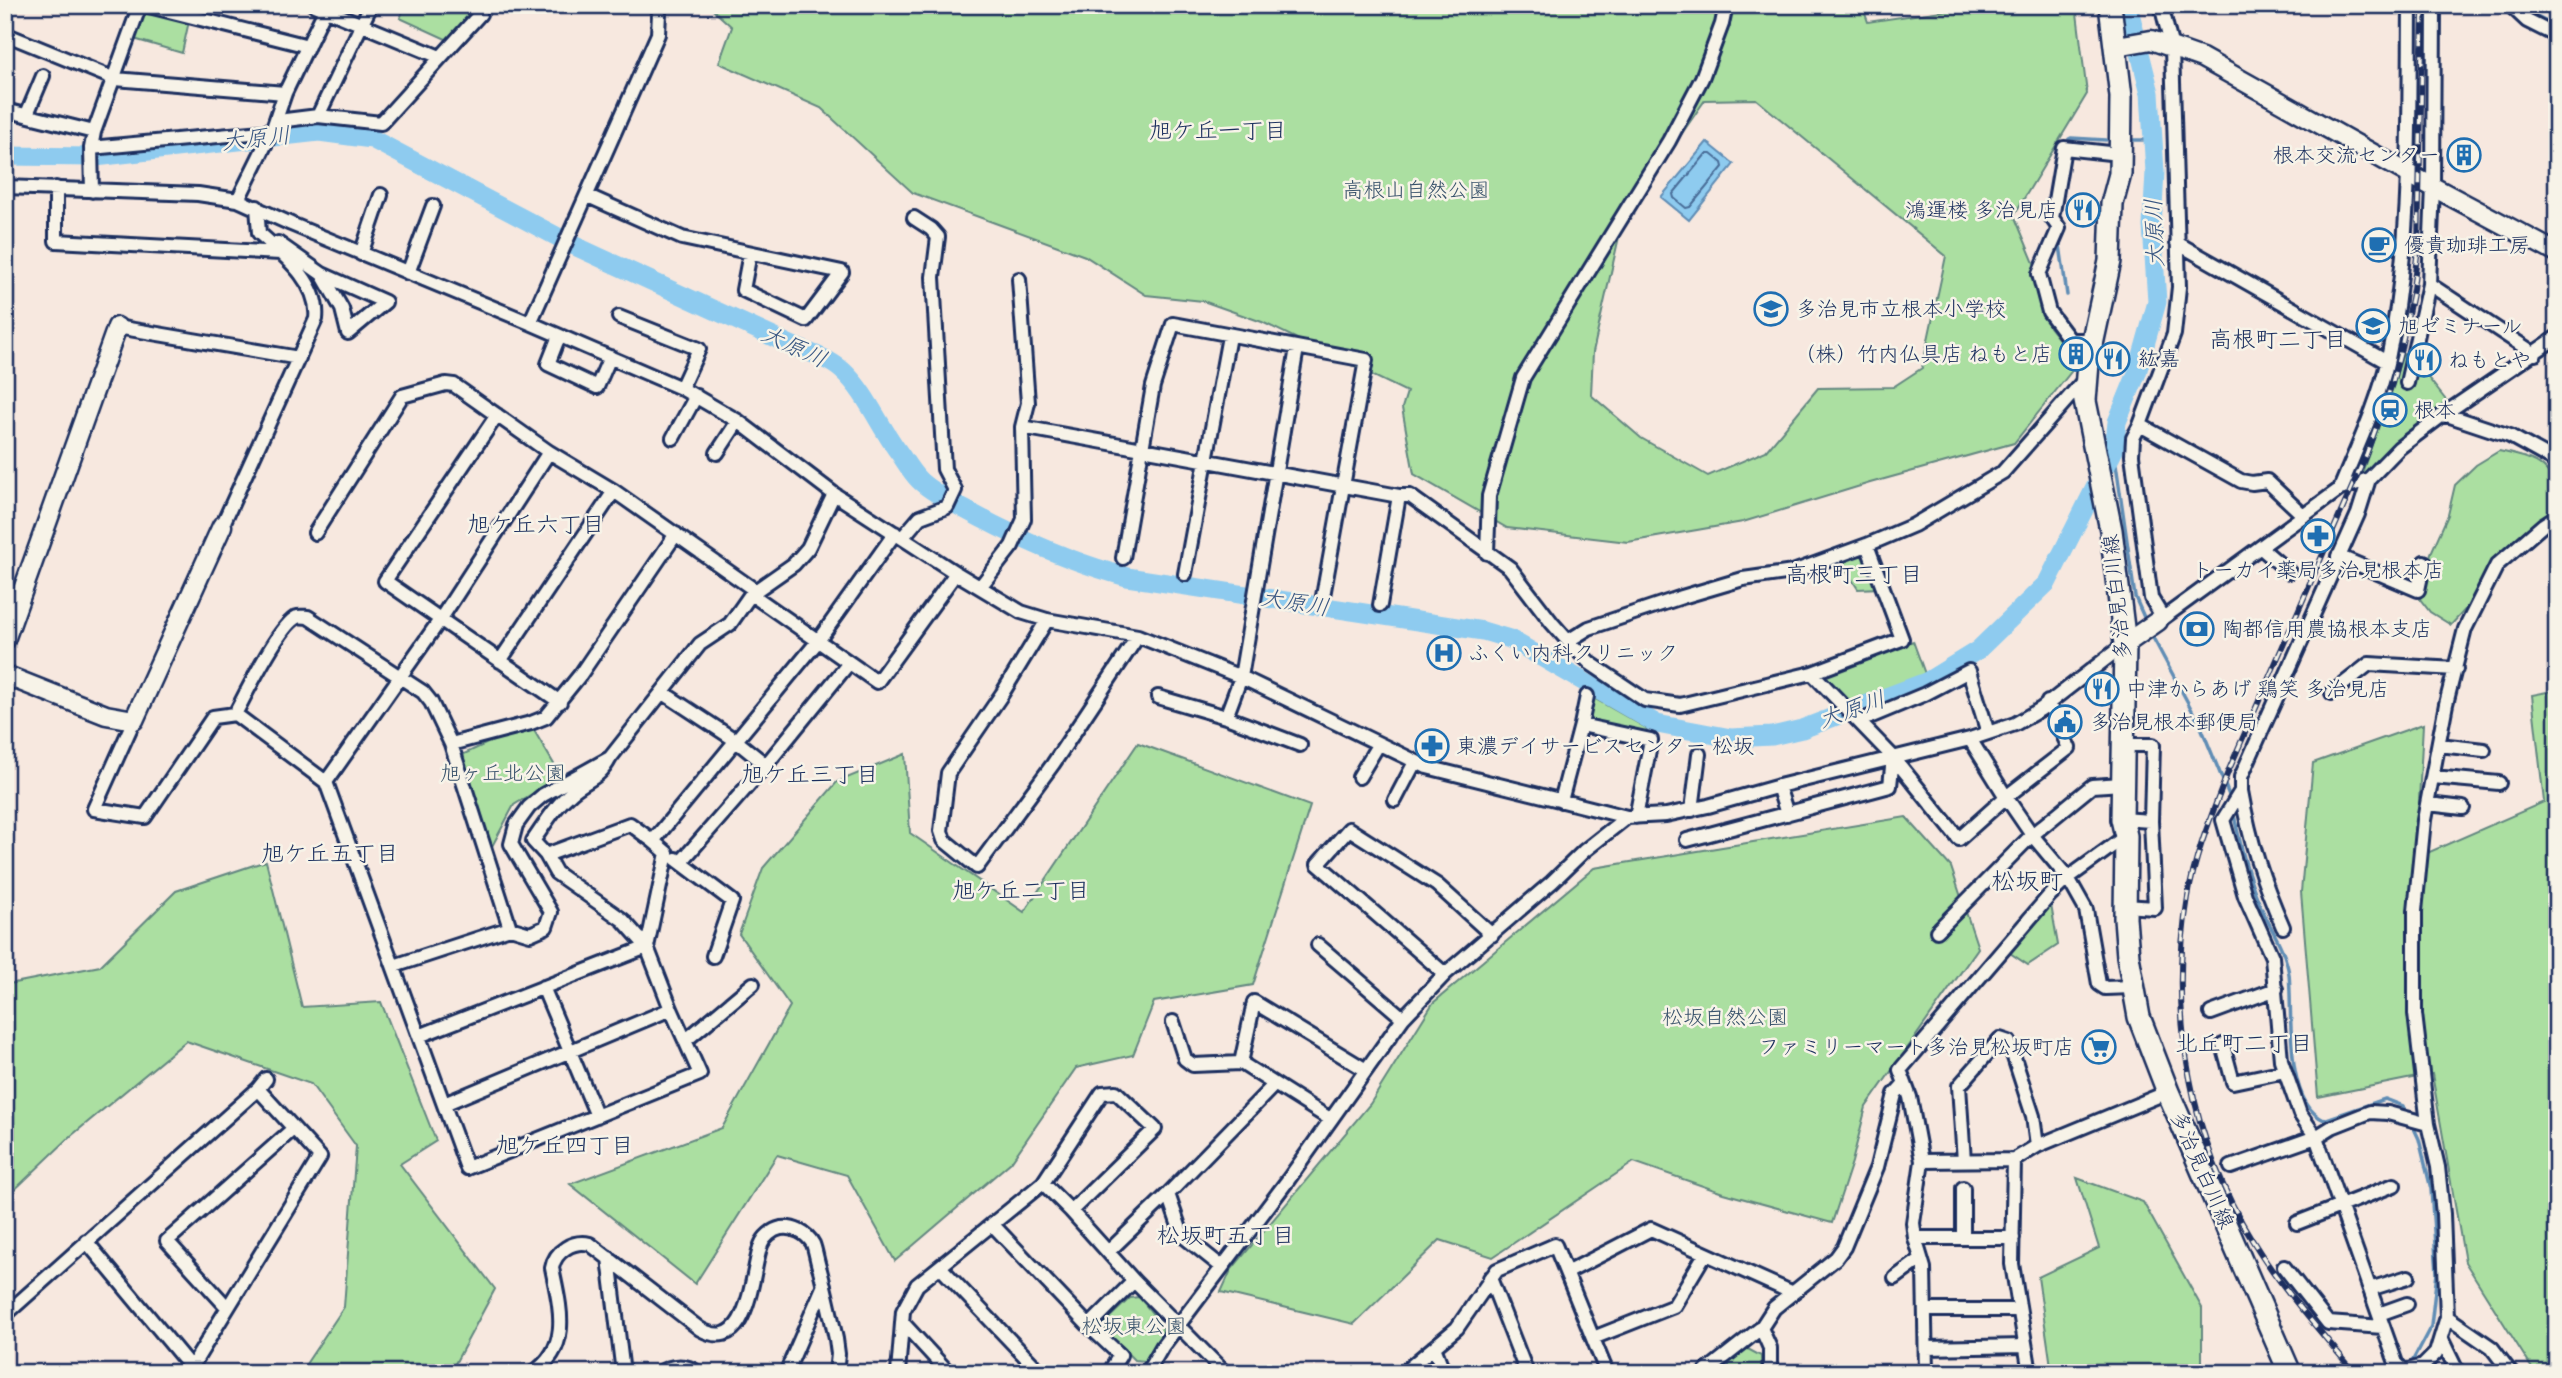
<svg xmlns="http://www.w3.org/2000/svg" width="2562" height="1378" font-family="'Balsamiq Sans','Klee One',sans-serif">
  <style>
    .green { fill: #abdfa1; stroke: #638780; stroke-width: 2; fill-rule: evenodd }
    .water { fill: #8ecbef; stroke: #608db5; stroke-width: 2 }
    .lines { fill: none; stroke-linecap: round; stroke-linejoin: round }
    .shore { stroke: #496d98; stroke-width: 2 }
    .stream { stroke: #608db5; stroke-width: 3.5 }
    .river { stroke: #8ecbef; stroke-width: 19 }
    .street-casing { stroke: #1b2f5e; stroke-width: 18 }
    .secondary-casing { stroke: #1b2f5e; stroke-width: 23 }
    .primary-casing { stroke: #1b2f5e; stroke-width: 26 }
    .street { stroke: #f7f3e8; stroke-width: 12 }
    .secondary { stroke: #f7f3e8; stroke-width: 18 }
    .primary { stroke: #f7f3e8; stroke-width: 21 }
    .rail-casing { stroke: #1b2f5e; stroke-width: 6 }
    .rail { stroke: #f7f3e8; stroke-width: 3.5; stroke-dasharray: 10; stroke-linecap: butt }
    .labels { text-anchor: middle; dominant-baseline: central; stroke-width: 5; stroke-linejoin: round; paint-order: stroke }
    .poi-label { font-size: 21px; fill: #1b2f5e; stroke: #f7f3e8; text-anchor: start }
    .park-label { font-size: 21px; fill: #38526b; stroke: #f7f3e8 }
    .street-label { font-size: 21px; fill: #1b2f5e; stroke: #f7f3e8 }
    .neighbourhood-label { font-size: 23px; fill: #1b2f5e; stroke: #f7f3e8 }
    .water-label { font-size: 23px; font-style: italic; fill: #385682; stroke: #f7f3e8 }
    .quarter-label { font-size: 24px; fill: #1b2f5e; stroke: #f7f3e8 }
  </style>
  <rect width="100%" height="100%" fill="#f7e8df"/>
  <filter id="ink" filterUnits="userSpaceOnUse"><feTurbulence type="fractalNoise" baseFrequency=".0143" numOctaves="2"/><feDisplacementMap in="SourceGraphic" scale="14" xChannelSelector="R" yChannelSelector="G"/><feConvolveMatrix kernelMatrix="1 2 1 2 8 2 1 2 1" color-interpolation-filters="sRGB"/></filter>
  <g filter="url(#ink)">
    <path class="green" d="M406,5H460L468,16L448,40L400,18Z
      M714,5H1862L1868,22L1981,5H2076L2087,94L2014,215L2056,316L2049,327L2078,363L2014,443L1870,483L1743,522L1628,542L1507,528L1414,474L1402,408L1407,392L1262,322L1203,301L1146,295L1085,256L913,193L821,108L719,63L732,27L712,9ZM1756,99L1946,256L1922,368L1893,387L1818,388L1766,451L1708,476L1641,438L1591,395L1593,352L1623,219L1705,100Z
      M146,10L189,21L182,53L134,39Z
      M2403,354L2414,360L2449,404L2373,468L2361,476Z
      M2499,451C2536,459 2562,466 2553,511L2505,549L2491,564L2472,597V602L2451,625L2430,612L2420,599L2431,553L2448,515L2455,485L2476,465Z
      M1866,551L1880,588L1858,589L1840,561Z
      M1913,641L1925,674L1850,706L1821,676Z
      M2557,690V1373H2535L2465,1262L2432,1074L2318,1097L2301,892L2313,763L2423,724L2416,858L2544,802L2532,695Z
      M1590,696L1646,728L1648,733L1643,735L1588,724L1585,718Z
      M532,727L561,776L514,805L489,852L462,762L464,754L494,740Z
      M1138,743L1310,806L1253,985L1154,1002L1133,1055L1076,1068L1011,1162L895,1261L847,1175L777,1155L695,1284L570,1184L722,1128L790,1006L739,934L763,868L837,782L905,754L910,833L1024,912Z
      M1906,817L1951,867L1978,948L1866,1107L1852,1162L1832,1223L1723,1193L1634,1162L1493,1257L1440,1240L1354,1324L1221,1292L1231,1270L1370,1104L1433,1003L1594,868Z
      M266,861L302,1007L381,1002L436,1141L400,1164L495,1289L450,1373H300L344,1307L356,1146L311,1084L186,1041L71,1136L5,1199V988L9,984L100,966L176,891Z
      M2051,905L2058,945L2028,965L2010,953Z
      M2077,1178L2143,1202L2202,1308V1373H2052L2038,1277L2099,1248Z
      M1139,1297L1162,1325L1163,1332L1145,1361L1134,1360L1103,1328L1105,1322L1130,1298Z
      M1746,1348L1761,1356V1373H1729V1363Z"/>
    <path class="water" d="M1707,142L1734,164L1689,220L1661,197Z"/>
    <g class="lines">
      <path class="shore" d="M1706,154H1711L1722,163L1723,167L1690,207L1686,208L1674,198L1673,194Z"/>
      <path class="stream" d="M2523,5L2535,16L2557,27
        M2069,139L2071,138L2106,140
        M2130,140H2152
        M2059,238L2067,295
        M2114,450L2135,597L2147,624
        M2151,634L2201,727L2231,800
        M2233,811C2240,843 2247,875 2260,905C2270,928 2285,948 2289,974C2293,1012 2283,1101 2324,1120L2385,1099L2403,1106L2407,1114
        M2412,1124L2419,1139L2431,1189L2437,1273L2431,1326L2413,1360L2414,1364"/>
      <path class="river" d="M5,156L95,157L319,132L372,139L575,246L795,347C811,353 830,359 843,371C867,393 880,428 900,454C906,463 912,473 919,480C931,492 950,501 964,509C1015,537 1071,562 1127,577L1483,631L1510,639L1657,724L1731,738L1772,736L1802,729L1926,682L1978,650L2047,583L2114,450L2117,422L2137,373L2157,302L2152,226L2155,172L2150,93L2128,5"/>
      <defs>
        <path id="street" d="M145,5L308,46
          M314,5L440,57
          M2161,5L2172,48L2179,287L2174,334L2140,425L2133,438L2132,455L2151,598L2163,618
          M2434,5L2433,187L2429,284L2535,354
          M2510,5L2527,21L2557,36
          M5,34L115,79L285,93
          M5,110L94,132
          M27,114L43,76
          M318,116L371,5
          M91,148L272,131L286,120L318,116L381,123L480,14L473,5
          M5,187L198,194L238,200L291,224L530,323L681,388L738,421L834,494L956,573L1021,612L1047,620L1138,636L1241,677L1427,767L1627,817L1666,815L1708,806L1783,785L1970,739L2015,724L2041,709L2125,644
          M56,188V241L281,253
          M92,191L91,148L94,132L140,5
          M588,196L682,238L842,272L806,320L743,290L750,253
          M238,200L272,131L285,93L325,10
          M278,243L322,274L385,302L348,333L342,309L322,274
          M2177,243L2387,362
          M361,254L381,195
          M408,273L433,206
          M1019,279L1028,403L1022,427
          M619,317L699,349L681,388
          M530,323L658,34L659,13L657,5
          M117,327L299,358
          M559,336L548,364L597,387L610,357
          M2093,340H2070L2049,312L2039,274L2059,228L2052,218L2064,148L2119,154
          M2407,383L2429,284
          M2444,414L2510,436L2557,462
          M497,415L385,581L560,702
          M2140,425L2241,481L2252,483L2267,481L2304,516
          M673,438L696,396
          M549,452L440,620L326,782L467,1168L700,1074L671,1009L647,947L667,853L653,841L818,641L895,533
          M717,453L738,421
          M2369,479L2358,514L2241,777V791L2223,820L2245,896L2272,957L2281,1060L2300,1114L2316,1137L2396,1363L2404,1371L2423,1366L2436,1353L2447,1317L2443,1214L2438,1167L2428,1124L2415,1014V911L2424,820L2446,704L2465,629L2497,565L2543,525L2557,516
          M2340,489C2357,447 2378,404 2388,359C2412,243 2409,124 2410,5
          M222,526L316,319C320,283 284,255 259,233L257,207
          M315,533L402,396L446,384L454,385L549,452L614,491L756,591
          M902,538L920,517L947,507L955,490L944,469L933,277L938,237L931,229L914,218
          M1867,545L1902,639L1812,673L1893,757L1959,839L2006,797L2069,748L2048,702
          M2261,548L2289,572
          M1487,553L1489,496L1523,378L1669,141L1702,78L1722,24L1726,5
          M2338,556L2418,590L2424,562
          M1123,558L1153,386L1173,324L1366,360L1323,596
          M1185,574L1229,336
          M980,587L1012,546L1024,519L1022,427L1399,496H1410L1510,568L1552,623L1568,641L1589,628L1682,597L1743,579L1793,572L1867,545L1914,525L2003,472L2086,378
          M751,594L877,682L956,573
          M1380,605L1399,496
          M1047,620L1002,694L948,773L941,831L944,840L977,867L1053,764L1138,636
          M2159,621L2340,489L2369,479L2399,448L2444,414L2557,337
          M1568,641L1590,663L1645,700L1680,705L1812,673
          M500,661L614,491
          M662,692L735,740L766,765
          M2332,693L2369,664L2456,669
          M1158,697L1226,717L1300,745
          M1226,717L1241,677L1297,348
          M134,720L94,809L145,817L213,717L235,714
          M1860,721L1925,694L1969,671L1988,733
          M1581,725L1587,696
          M1970,739L2006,797L2032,835L2068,878L2086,910L2099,984L2105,988L2132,987
          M2123,745H2153L2151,821L2155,908L2125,906
          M2439,745L2484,750
          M1359,777L1378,745
          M2433,777L2499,783
          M326,782L235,714C246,694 279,625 297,617C299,616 306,617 308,617L423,692L431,702L451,744
          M1778,786L1787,814
          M2241,791C2250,842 2262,879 2283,927
          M1395,800L1415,762
          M1561,801L1581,725L1651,740L1636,817
          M2428,804L2463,808
          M1692,810L1699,754
          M2122,819L2151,821
          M1687,840L1890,786L1893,757
          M546,855L630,824L653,841
          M676,859L732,901L713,956
          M681,862L766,765L849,663
          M510,928L451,744L531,723L546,717L580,675L676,534
          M1937,931L2032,835L2092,786L2122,784
          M1318,945L1403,1018
          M394,966L510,928L530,934L546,927L551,912L511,844L516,825L529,807L543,795L610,758L700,644L730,624L751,594L794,564L808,548L834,494
          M1445,974L1318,864L1349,829L1437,885L1492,935
          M543,987L597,1116
          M2211,1013L2276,989
          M1173,1022L1185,1059L1193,1065L1241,1063
          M419,1036L647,947L623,920L556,873L546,855L533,841C545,824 555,806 572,792C589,778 599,779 610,758
          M685,1041L753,984
          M2223,1045L2233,1082L2285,1071
          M444,1104L671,1009
          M1330,1119L1241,1063L1254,1002L1366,1070
          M2014,1160L2012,1264L2030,1373
          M1922,1161L2014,1160L2037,1146L2168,1092
          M1964,1161L1959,1086L2000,1039L2009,1042L2033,1116L2037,1146
          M2231,1167L2316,1137L2332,1127L2370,1112L2388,1113L2428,1124
          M1043,1183L1071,1211L1134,1281L1225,1373
          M2297,1223L2394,1185
          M992,1224L1089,1326L1120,1355L1109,1373
          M1915,1238H2013
          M1963,1238V1188
          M86,1241L188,1364L194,1363L320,1157L258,1089
          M1109,1251L1168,1194
          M609,1258L623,1373
          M1222,1267L1182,1235L1168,1194L1274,1085
          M2284,1267L2328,1323L2383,1327
          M941,1268L1041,1373
          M1568,1272L1651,1229L1791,1292
          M1490,1278L1527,1373
          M1895,1278L1921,1259
          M2370,1289L2408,1277
          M227,1307L167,1241L293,1129
          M1925,1310H2019
          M2379,1314L2407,1304
          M5,1315L258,1089L266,1079
          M2447,1317L2492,1348L2511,1373
          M902,1322L949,1373
          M1089,1326L1134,1281
          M1761,1328L1770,1348V1373
          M1593,1338L1674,1306L1705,1254
          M2441,1338L2458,1373
          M1434,1347L1444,1373
          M1926,1348L2025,1346
          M5,1372L6,1373
          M533,1373C572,1347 560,1308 552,1268C555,1251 573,1240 590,1244L700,1329C750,1357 751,1272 761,1245C764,1237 772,1230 781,1228C793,1226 807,1233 813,1244C816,1252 817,1262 820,1270C826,1293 831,1316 836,1339L838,1354L836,1373
          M659,1373C671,1365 686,1364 698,1373
          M786,1373L824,1285
          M898,1373L903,1311L917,1285L1043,1183L1102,1093L1116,1092L1155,1129L1071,1211
          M1147,1373L1162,1347L1288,1180L1403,1018L1445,974L1552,882L1584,851L1627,817
          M1403,1373L1457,1328L1497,1270L1555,1245L1607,1373
          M1704,1373L1761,1328L1774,1308L1836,1258L1844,1247L1877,1167L1895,1094L1904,1084
          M1926,1373L1924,1268L1915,1238L1913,1223L1922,1161L1910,1097L1900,1070L2050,895L2068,878L2126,836"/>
        <path id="secondary" d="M2117,46L2151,40L2202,58L2420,180L2557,253
          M5,640L117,327
          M2125,644L2158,621
          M5,675L106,715L134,720L222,526"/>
        <path id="primary" d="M2110,5L2121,97L2120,174L2112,204L2110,261L2088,363L2085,401L2111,530L2125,644L2122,819L2126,836L2125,918L2128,956L2139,1017L2168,1092L2290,1373"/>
      </defs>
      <use href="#street" class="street-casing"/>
      <use href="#secondary" class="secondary-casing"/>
      <use href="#primary" class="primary-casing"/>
      <use href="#street" class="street"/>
      <use href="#secondary" class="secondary"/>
      <use href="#primary" class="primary"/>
      <defs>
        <path id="rail" d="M2355,1373C2320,1331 2283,1290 2254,1243C2190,1141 2168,1016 2188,897C2195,854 2213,812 2228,772L2366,455L2392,384L2400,353L2413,289L2418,248L2423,5"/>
      </defs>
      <use href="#rail" class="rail-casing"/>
      <use href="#rail" class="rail"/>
    </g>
  </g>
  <defs>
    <symbol id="building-ring" viewBox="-11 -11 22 22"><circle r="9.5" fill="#f7f3e8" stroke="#1f6fb2" stroke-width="1.5"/><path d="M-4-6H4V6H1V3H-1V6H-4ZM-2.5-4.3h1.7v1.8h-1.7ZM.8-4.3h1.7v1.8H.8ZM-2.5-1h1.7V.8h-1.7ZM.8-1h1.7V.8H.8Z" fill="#1f6fb2"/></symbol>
    <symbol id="restaurant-ring" viewBox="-11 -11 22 22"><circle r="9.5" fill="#f7f3e8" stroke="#1f6fb2" stroke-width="1.5"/><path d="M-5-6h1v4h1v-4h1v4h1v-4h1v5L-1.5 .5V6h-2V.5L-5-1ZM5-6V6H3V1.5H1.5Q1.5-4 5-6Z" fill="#1f6fb2"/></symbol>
    <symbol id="cafe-ring" viewBox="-11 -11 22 22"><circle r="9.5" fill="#f7f3e8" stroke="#1f6fb2" stroke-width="1.5"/><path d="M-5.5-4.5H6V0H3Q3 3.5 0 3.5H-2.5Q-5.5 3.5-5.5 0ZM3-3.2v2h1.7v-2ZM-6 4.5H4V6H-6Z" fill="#1f6fb2"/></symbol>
    <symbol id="school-ring" viewBox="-11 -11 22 22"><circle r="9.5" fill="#f7f3e8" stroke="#1f6fb2" stroke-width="1.5"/><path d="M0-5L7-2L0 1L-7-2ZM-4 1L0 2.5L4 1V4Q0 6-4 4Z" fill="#1f6fb2"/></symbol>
    <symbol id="station-ring" viewBox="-11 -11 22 22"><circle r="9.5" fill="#f7f3e8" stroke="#1f6fb2" stroke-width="1.5"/><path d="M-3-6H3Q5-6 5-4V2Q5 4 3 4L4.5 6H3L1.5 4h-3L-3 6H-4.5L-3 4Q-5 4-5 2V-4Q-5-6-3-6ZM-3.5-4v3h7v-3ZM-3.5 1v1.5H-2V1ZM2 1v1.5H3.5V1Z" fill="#1f6fb2"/></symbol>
    <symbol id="pharmacy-ring" viewBox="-11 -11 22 22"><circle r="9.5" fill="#f7f3e8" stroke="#1f6fb2" stroke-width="1.5"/><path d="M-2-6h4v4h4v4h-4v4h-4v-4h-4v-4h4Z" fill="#1f6fb2"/></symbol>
    <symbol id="bank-ring" viewBox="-11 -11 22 22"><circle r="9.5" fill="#f7f3e8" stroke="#1f6fb2" stroke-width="1.5"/><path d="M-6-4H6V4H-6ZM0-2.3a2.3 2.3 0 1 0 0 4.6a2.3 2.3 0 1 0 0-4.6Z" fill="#1f6fb2"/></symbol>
    <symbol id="hospital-ring" viewBox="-11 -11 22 22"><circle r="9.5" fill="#f7f3e8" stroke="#1f6fb2" stroke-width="1.5"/><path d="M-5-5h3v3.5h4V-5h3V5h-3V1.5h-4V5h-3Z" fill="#1f6fb2"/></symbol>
    <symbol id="civic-ring" viewBox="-11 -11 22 22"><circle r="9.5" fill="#f7f3e8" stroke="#1f6fb2" stroke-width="1.5"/><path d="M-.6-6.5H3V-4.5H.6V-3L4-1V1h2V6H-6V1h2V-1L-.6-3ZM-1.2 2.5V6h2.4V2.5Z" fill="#1f6fb2"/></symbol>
    <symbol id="supermarket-ring" viewBox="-11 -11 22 22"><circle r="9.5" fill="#f7f3e8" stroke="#1f6fb2" stroke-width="1.5"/><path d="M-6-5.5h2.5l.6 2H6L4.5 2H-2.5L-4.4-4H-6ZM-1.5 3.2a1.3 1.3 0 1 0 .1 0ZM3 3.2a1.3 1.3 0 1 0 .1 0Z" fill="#1f6fb2"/></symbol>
  </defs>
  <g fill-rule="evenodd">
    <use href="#building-ring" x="2445" y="136" width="38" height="38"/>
    <use href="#restaurant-ring" x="2064" y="191" width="38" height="38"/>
    <use href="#cafe-ring" x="2360" y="226" width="38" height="38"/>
    <use href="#school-ring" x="1752" y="290" width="38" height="38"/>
    <use href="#school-ring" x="2354" y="307" width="38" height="38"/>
    <use href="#building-ring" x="2057" y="335" width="38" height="38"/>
    <use href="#restaurant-ring" x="2094" y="340" width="38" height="38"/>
    <use href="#restaurant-ring" x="2405" y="341" width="38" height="38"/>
    <use href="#station-ring" x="2371" y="391" width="38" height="38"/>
    <use href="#pharmacy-ring" x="2299" y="517" width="38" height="38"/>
    <use href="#bank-ring" x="2178" y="610" width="38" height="38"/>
    <use href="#hospital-ring" x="1425" y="634" width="38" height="38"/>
    <use href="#restaurant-ring" x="2083" y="670" width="38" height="38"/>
    <use href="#civic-ring" x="2046" y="703" width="38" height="38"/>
    <use href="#pharmacy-ring" x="1413" y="727" width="38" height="38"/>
    <use href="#supermarket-ring" x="2080" y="1028" width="38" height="38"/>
  </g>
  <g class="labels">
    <g class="poi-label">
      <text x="2440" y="155" text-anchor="end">根本交流センター</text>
      <text x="2058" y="210" text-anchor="end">鴻運楼 多治見店</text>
      <text x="2404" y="245">優貴珈琲工房</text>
      <text x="1796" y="309">多治見市立根本小学校</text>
      <text x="2398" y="326">旭ゼミナール</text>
      <text x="2052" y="354" text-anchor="end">（株）竹内仏具店 ねもと店</text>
      <text x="2138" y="359">紘嘉</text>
      <text x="2448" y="360">ねもとや</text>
      <text x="2414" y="410">根本</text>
      <text x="2318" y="570" text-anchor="middle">トーカイ薬局多治見根本店</text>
      <text x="2222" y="629">陶都信用農協根本支店</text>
      <text x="1468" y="653">ふくい内科クリニック</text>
      <text x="2126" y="689">中津からあげ 鶏笑 多治見店</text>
      <text x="2090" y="722">多治見根本郵便局</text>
      <text x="1456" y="746">東濃デイサービスセンター 松坂</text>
      <text x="2074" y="1047" text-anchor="end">ファミリーマート多治見松坂町店</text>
    </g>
    <g class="park-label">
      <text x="1416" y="190">高根山自然公園</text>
      <text x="503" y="773">旭ヶ丘北公園</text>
      <text x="1725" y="1017">松坂自然公園</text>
      <text x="1134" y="1326">松坂東公園</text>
    </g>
    <g class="street-label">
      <text transform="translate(2117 597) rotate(-96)">多治見白川線</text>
      <text transform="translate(2202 1170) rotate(66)">多治見白川線</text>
    </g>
    <g class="neighbourhood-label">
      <text x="1218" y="131">旭ケ丘一丁目</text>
      <text x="2278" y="340">高根町二丁目</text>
      <text x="536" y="525">旭ケ丘六丁目</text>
      <text x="1854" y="575">高根町三丁目</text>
      <text x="810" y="775">旭ケ丘三丁目</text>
      <text x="330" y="854">旭ケ丘五丁目</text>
      <text x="1021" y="891">旭ケ丘二丁目</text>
      <text x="2244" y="1044">北丘町二丁目</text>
      <text x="565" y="1146">旭ケ丘四丁目</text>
      <text x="1226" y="1236">松坂町五丁目</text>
    </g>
    <g class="water-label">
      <text transform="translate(256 139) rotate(-6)">大原川</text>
      <text transform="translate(2155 233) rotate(-92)">大原川</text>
      <text transform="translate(794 347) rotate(25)">大原川</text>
      <text transform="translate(1295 603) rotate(9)">大原川</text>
      <text transform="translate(1852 710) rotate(-19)">大原川</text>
    </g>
    <g class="quarter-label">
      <text x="2027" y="881">松坂町</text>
    </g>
  </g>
  <rect width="2562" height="1378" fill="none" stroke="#f7f3e8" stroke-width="28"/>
  <rect x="14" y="14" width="2534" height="1350" fill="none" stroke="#1b2f5e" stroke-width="2.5" filter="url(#ink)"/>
</svg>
